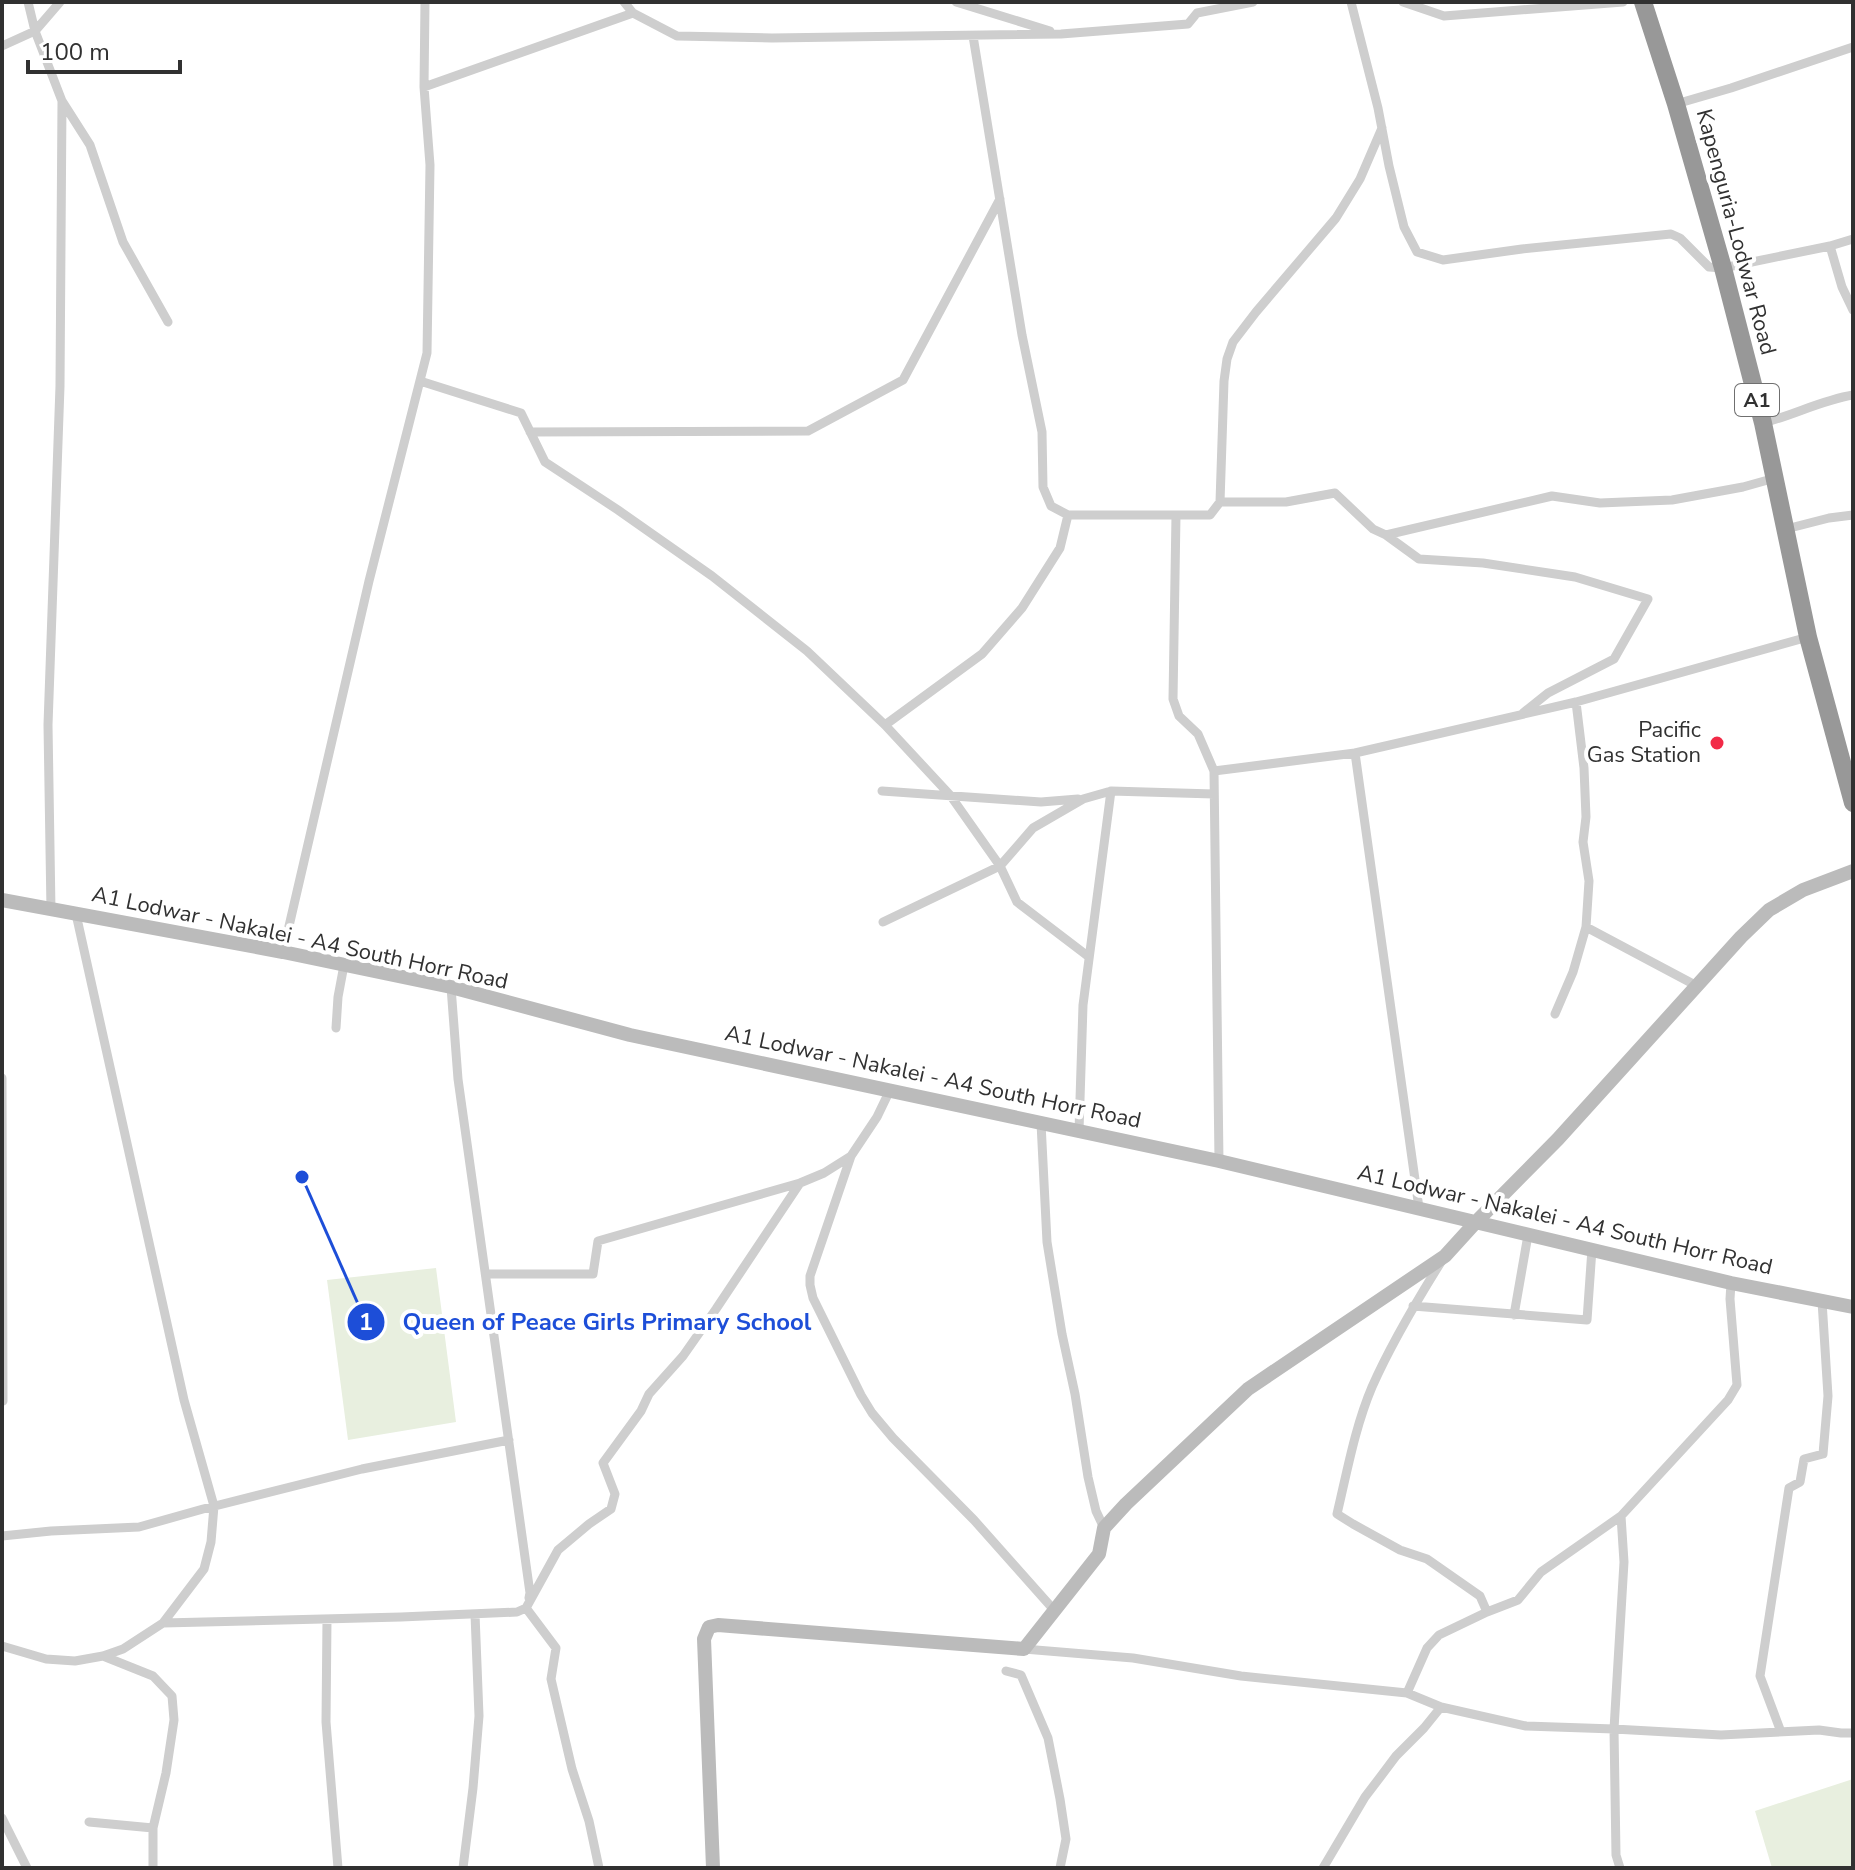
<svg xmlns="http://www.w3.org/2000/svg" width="1855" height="1870" font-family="'Nunito Sans',sans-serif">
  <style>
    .green { fill: #e8efdf }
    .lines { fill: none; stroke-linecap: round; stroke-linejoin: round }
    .street { stroke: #cecece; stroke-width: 9 }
    .secondary { stroke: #bbb; stroke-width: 14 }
    .highway { stroke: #989898; stroke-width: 18 }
    .poi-dot { fill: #f22a47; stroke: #fff; stroke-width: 3 }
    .labels { text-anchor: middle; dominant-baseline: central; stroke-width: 8; stroke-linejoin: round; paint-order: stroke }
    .shield { fill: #fff; stroke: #6f6f6f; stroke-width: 2 }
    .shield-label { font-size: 20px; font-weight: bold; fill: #313131 }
    .street-label { font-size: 22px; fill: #313131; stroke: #fff }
    .poi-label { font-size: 22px; fill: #313131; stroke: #fff; text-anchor: end }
    .leader { fill: none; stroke: #1d4ed8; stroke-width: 3 }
    .callout-dot { fill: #1d4ed8; stroke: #fff; stroke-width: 3 }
    .mark-label { font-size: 24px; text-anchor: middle; font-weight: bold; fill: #fff }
    .callout-label { font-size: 24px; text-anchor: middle; font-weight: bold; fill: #1d4ed8; stroke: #fff; stroke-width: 8; stroke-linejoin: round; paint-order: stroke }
  </style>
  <rect width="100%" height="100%" fill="#fff"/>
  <path class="green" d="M436,1268L456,1422L348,1440L327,1280Z
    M1853,1779V1868H1772L1755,1811Z"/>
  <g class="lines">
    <path class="street" d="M28,2L35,31L62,101L60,386L48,725L51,910
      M624,2L633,13
      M956,2L1050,31
      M1351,2L1378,108L1389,166L1404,227L1417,252L1443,260L1522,249L1671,234L1680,238L1709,267L1723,268L1830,246L1853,239
      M1403,2L1444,16L1623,2
      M973,36L1022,335L1042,432L1043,487L1051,506L1068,515H1210L1220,502H1286L1335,493L1373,529L1386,535L1552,496L1600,503L1672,500L1743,487L1775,478
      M2,46L35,31L60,2
      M424,87L633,13L677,36L772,38L1061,34L1188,24L1197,13L1253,2
      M62,101L90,145L123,242L168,322
      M1676,104L1731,88L1853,47
      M1830,246L1842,287L1853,310
      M420,381L521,413L545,462L618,510L712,576L807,651L885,725L950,795L1000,866L1017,902L1089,957
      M1763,423C1794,415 1822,400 1853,395
      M530,432L808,431L903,380L1000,199
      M1220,502L1224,381L1227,359L1233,342L1256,312L1336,218L1360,179L1382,128
      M1176,515L1173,699L1179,716L1198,734L1214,771L1219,1161
      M1786,529L1829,518L1853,515
      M1386,535L1419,559L1483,563L1575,577L1648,599L1614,659L1548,693L1523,713
      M885,725L982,654L1022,608L1060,548L1068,515
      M1355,753L1576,702L1808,637
      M1214,771L1355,753L1419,1208
      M882,791L1041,802L1078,799
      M883,922L1000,866L1033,828L1083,799L1111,791
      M1586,927L1697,986
      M283,952L369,581L427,353L430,165L424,87L425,2
      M451,987L458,1079L530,1593L529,1598
      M1555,1014L1573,972L1586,927L1589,881L1583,842L1586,817L1584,768L1576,702
      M336,1028L338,997L344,965
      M2,1078L3,1401H2
      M1041,1123L1047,1242L1062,1334L1075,1394L1088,1477L1096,1511L1104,1528
      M1079,1131L1083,1005L1111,791L1214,794
      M851,1156L810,1276V1285L813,1298L861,1395L872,1413L893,1438L974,1520L1054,1610
      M486,1274H593L598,1241L800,1183L824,1173L851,1156L877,1117L890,1090
      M1413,1306L1587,1320L1592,1249
      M1514,1315L1528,1235
      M2,1536L51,1531L139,1527L203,1509L362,1469L509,1440
      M526,1608L556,1648L551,1679L572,1769L589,1821L599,1868
      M1487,1612L1518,1600L1541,1572L1621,1516L1728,1400L1737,1385L1730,1299L1731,1283
      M327,1619L326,1722L338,1868
      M163,1623L401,1617L517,1612L526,1608L558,1550L589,1524L611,1509L615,1494L603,1463L641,1411L649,1394L683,1356L716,1309L800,1183
      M2,1646L46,1659L75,1661L103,1656L123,1649L163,1623L204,1569L211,1542L214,1506L184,1400L76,914
      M1024,1649L1133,1658L1241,1676L1407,1693L1441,1707L1526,1726L1614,1729L1721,1735L1819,1730L1841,1733H1853
      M1006,1671L1021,1675L1048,1738L1060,1799L1066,1839L1060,1868
      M1407,1693L1427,1648L1439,1635L1487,1612L1480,1596L1427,1559L1400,1550L1353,1524L1337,1514C1347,1472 1355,1427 1372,1387C1391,1344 1416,1302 1441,1262
      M1781,1732L1760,1676L1789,1488L1800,1482L1804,1459L1823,1454L1828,1396L1822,1301
      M2,1818L27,1868
      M89,1822L153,1828L166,1773L174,1720L172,1696L153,1676L103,1656
      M153,1868V1828
      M463,1868L473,1788L479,1716L475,1614
      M1323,1868L1365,1797L1381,1776L1396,1756L1424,1728L1441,1707
      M1620,1868L1616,1855L1614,1729L1624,1562L1621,1516"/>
    <path class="secondary" d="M2,900L283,952L451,987L630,1035L1219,1161L1731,1283L1853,1307
      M713,1868L704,1639L709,1627L718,1625L1024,1649L1099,1554L1104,1528L1126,1504L1248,1389L1445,1256L1475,1223L1558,1139L1741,937L1769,910L1803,890L1853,871"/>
    <path class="highway" d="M1643,2L1676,104L1723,268L1763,423L1808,637L1853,803"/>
  </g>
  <circle class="poi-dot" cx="1717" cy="743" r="8"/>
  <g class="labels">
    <rect class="shield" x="1735" y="384" width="44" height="32" rx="6"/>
    <g class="shield-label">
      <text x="1757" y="400">A1</text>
    </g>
    <g class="street-label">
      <text transform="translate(1736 232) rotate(75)">Kapenguria-Lodwar Road</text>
      <text transform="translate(300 938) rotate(12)">A1 Lodwar - Nakalei - A4 South Horr Road</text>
      <text transform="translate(933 1077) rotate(12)">A1 Lodwar - Nakalei - A4 South Horr Road</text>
      <text transform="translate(1565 1220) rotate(13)">A1 Lodwar - Nakalei - A4 South Horr Road</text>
    </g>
    <g class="poi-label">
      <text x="1701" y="730">Pacific<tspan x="1701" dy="25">Gas Station</tspan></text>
    </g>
  </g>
  <path class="leader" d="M302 1177L366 1322"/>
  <g class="callout-dot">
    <circle cx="302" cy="1177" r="8"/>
    <circle cx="366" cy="1322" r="20"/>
  </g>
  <g class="mark-label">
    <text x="366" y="1330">1</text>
  </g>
  <g class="callout-label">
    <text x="607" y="1330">Queen of Peace Girls Primary School</text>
  </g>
  <rect width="1855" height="1870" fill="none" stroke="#313131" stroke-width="8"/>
  <path d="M28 60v12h152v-12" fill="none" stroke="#313131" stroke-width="4"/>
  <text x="40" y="60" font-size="24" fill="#313131" stroke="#ffffff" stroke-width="6" paint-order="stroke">100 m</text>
</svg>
